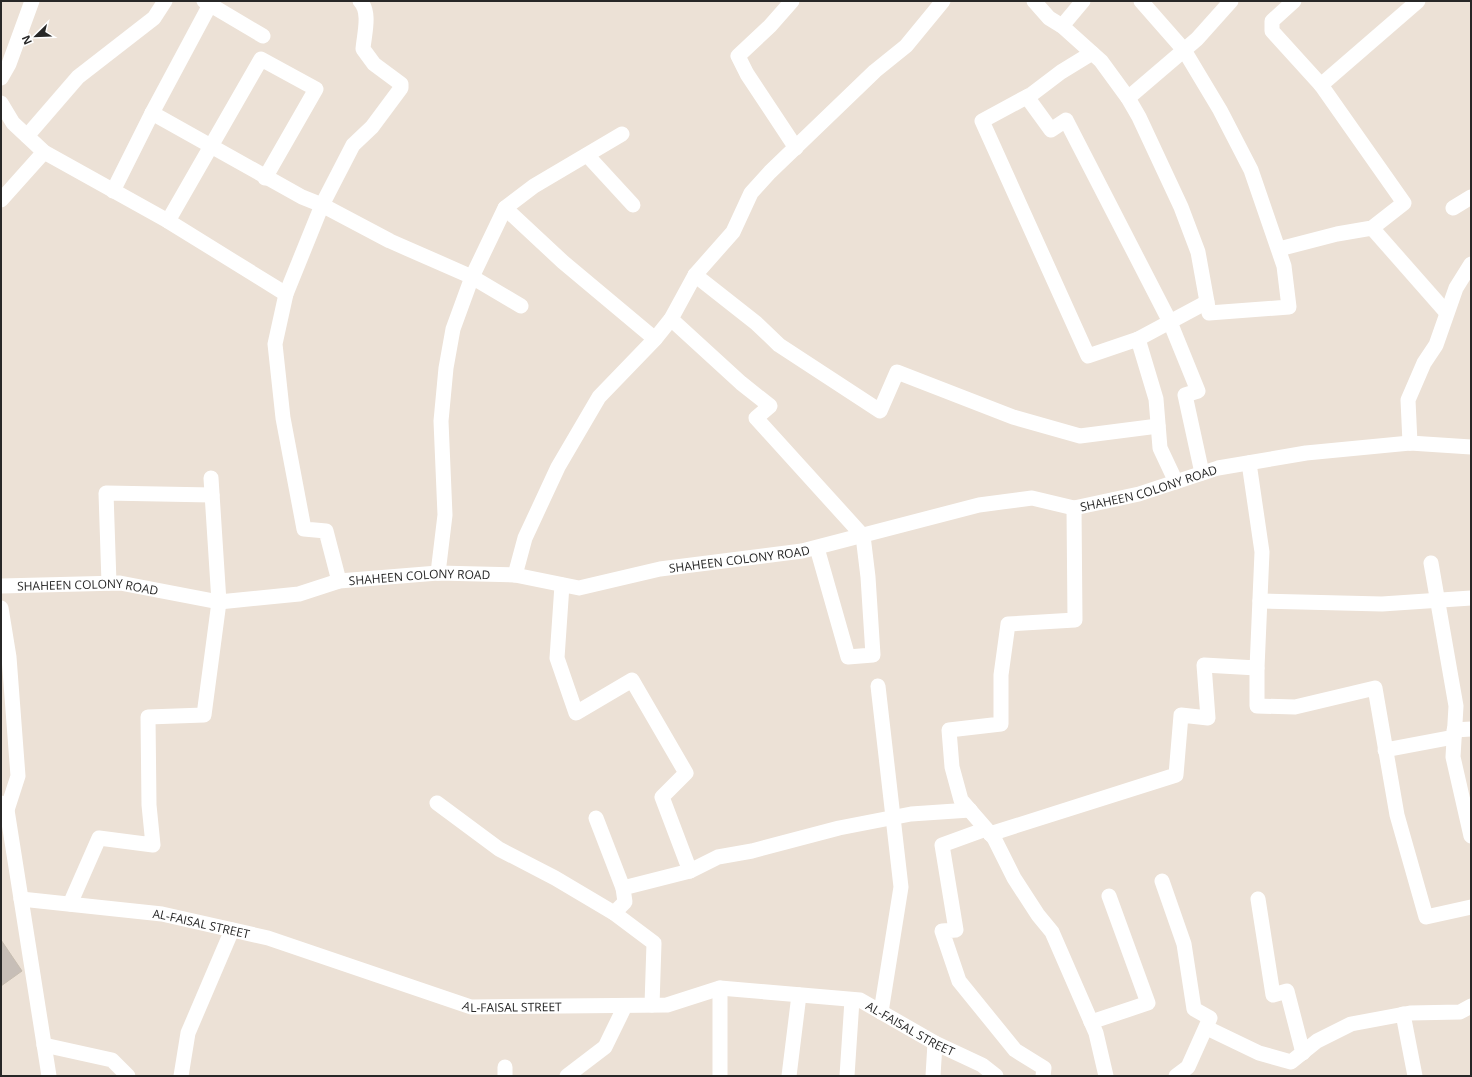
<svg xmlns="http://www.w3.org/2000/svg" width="1472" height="1077" font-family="'Open Sans',sans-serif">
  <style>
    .building { fill: #c7beb7; stroke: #c7bdb0 }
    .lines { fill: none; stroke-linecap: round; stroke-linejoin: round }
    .street { stroke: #fff; stroke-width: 15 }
    .labels { text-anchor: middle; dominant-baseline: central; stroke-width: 3.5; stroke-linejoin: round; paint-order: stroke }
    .street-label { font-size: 12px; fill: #272727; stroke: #fff }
  </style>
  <rect width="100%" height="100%" fill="#ece1d6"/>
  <path class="building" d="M1,940L22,971L1,986Z"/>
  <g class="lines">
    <g class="street">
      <path d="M204,1L263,36"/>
      <path d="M792,1L770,26L738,56L747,74L796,148"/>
      <path d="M1034,1L1049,18L1062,26L1101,61L1128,98L1139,117L1181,207L1198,252L1209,313L1289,307L1284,266L1251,170L1220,110L1184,50L1141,1"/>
      <path d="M1062,26L1083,1"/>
      <path d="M1092,53L1061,72L1032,94L982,121L1088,356L1138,339L1156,399L1160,448L1176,482"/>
      <path d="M1,78L9,64L32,1"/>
      <path d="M1321,85L1418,1"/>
      <path d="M1027,97L1051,130L1066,120L1170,322L1198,391L1185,395L1202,473"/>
      <path d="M1128,98L1197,39L1231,1"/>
      <path d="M1,103L13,123L44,152L168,221L286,294"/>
      <path d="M152,113L302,197L322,205L390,241L472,277L521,306"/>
      <path d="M27,136L78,77L154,18L165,1"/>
      <path d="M587,155L633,205"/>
      <path d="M113,191L152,113L212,1"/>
      <path d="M1,200L44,152"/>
      <path d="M505,208L563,262L655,339"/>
      <path d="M1453,208L1471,197"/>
      <path d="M168,221L261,59L316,89L265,178"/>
      <path d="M1372,228L1446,312"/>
      <path d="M1279,249L1337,234L1372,228L1404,203L1321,85L1272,31V21L1294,1"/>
      <path d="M695,275L756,323L779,345L880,411L897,372L1013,417L1080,436L1158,426"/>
      <path d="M671,319L741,383L770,406L756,418L863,536L868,577L873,655L848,657L817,548"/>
      <path d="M1138,339L1207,302"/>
      <path d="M1410,443L1408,400L1424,363L1436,345L1456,288L1471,264"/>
      <path d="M1074,508L1075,620L1008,624L1001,675V724L949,730L952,767L961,800L994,838L1014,878L1038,915L1052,932L1096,1033L1106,1076"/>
      <path d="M1431,563L1456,706L1453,757L1471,836"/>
      <path d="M438,573L445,515L441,421L446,368L453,329L472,277L505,208L534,186L622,134"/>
      <path d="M515,575L525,538L558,467L599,397L655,339L671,319L695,275L733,232L751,193L770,172L875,71L906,46L943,1"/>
      <path d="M339,581L326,531L304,529L283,418L275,344L286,294L322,205L353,145L372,127L401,88V84L374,64L363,49C364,35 371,12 360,1"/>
      <path d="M109,583L106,493L212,495"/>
      <path d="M562,585L557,658L576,713L632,680L686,773L662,797L690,871L718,857L752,851L839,828L911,814L970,810"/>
      <path id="s1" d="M1,586L120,583L219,602L299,594L339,581L438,573L515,575L579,588L660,569L802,551L979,505L1032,498L1074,508L1139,494L1218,468L1306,453L1410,443L1471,447"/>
      <path d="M1260,601L1382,604L1471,598"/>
      <path d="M1,608L9,657L18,776L7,810"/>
      <path d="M1257,668V706L1295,707L1375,688L1397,815L1426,917L1471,907"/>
      <path d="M878,686L901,887L881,1012"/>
      <path d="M1454,730L1471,729"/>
      <path d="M1385,750L1454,737"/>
      <path d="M1,803L7,810L49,1076"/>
      <path d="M437,803L499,849L555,878L614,913L654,943L652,1005"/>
      <path d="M596,818L623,888"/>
      <path d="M986,829L942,845L956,930L942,931L959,981L1015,1050L1044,1068L1043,1076"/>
      <path d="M990,834L1176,775L1181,715L1208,718L1204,665L1257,668L1262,552L1249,463"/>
      <path d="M1162,881L1184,944L1194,1009L1210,1018L1188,1067L1176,1076"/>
      <path id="s2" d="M21,899L162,914L268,938L471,1007L667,1005L720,988L860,1000L935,1043L982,1065L996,1076"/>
      <path d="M1258,899L1273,995L1287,991L1303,1053"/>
      <path d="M70,904L99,838L153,845L149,805L148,717L204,715L219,602L211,478"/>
      <path d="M614,913L625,902L623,888L690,871"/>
      <path d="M1403,1014L1415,1076"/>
      <path d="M1091,1022L1148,1003L1109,896"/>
      <path d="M1207,1028L1259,1053L1291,1062L1317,1041L1351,1024L1410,1013L1460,1012L1471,1006"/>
      <path d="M44,1045L112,1060L128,1076"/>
      <path d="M181,1076L188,1033L232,930"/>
      <path d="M505,1076V1067"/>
      <path d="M567,1076L605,1047L625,1006"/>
      <path d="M720,1076V988"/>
      <path d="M789,1076L799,995"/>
      <path d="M847,1076L852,1000"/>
      <path d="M933,1076L935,1043"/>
    </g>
  </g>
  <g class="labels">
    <g class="street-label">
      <text stroke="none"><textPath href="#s1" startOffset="1167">SHAHEEN COLONY ROAD</textPath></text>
      <text stroke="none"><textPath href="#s1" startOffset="747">SHAHEEN COLONY ROAD</textPath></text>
      <text stroke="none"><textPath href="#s1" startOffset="423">SHAHEEN COLONY ROAD</textPath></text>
      <text stroke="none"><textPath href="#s1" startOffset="87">SHAHEEN COLONY ROAD</textPath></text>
      <text stroke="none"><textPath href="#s2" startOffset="182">AL-FAISAL STREET</textPath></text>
      <text stroke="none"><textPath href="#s2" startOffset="506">AL-FAISAL STREET</textPath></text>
      <text stroke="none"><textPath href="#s2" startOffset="915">AL-FAISAL STREET</textPath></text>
    </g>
  </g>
  <rect width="1472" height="1077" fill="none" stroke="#272727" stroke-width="4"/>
  <g transform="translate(36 36) rotate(247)" stroke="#ffffff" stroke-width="3" paint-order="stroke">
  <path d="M0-3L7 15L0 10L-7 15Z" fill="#272727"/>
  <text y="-6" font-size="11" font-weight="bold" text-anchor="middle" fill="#272727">N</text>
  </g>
</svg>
